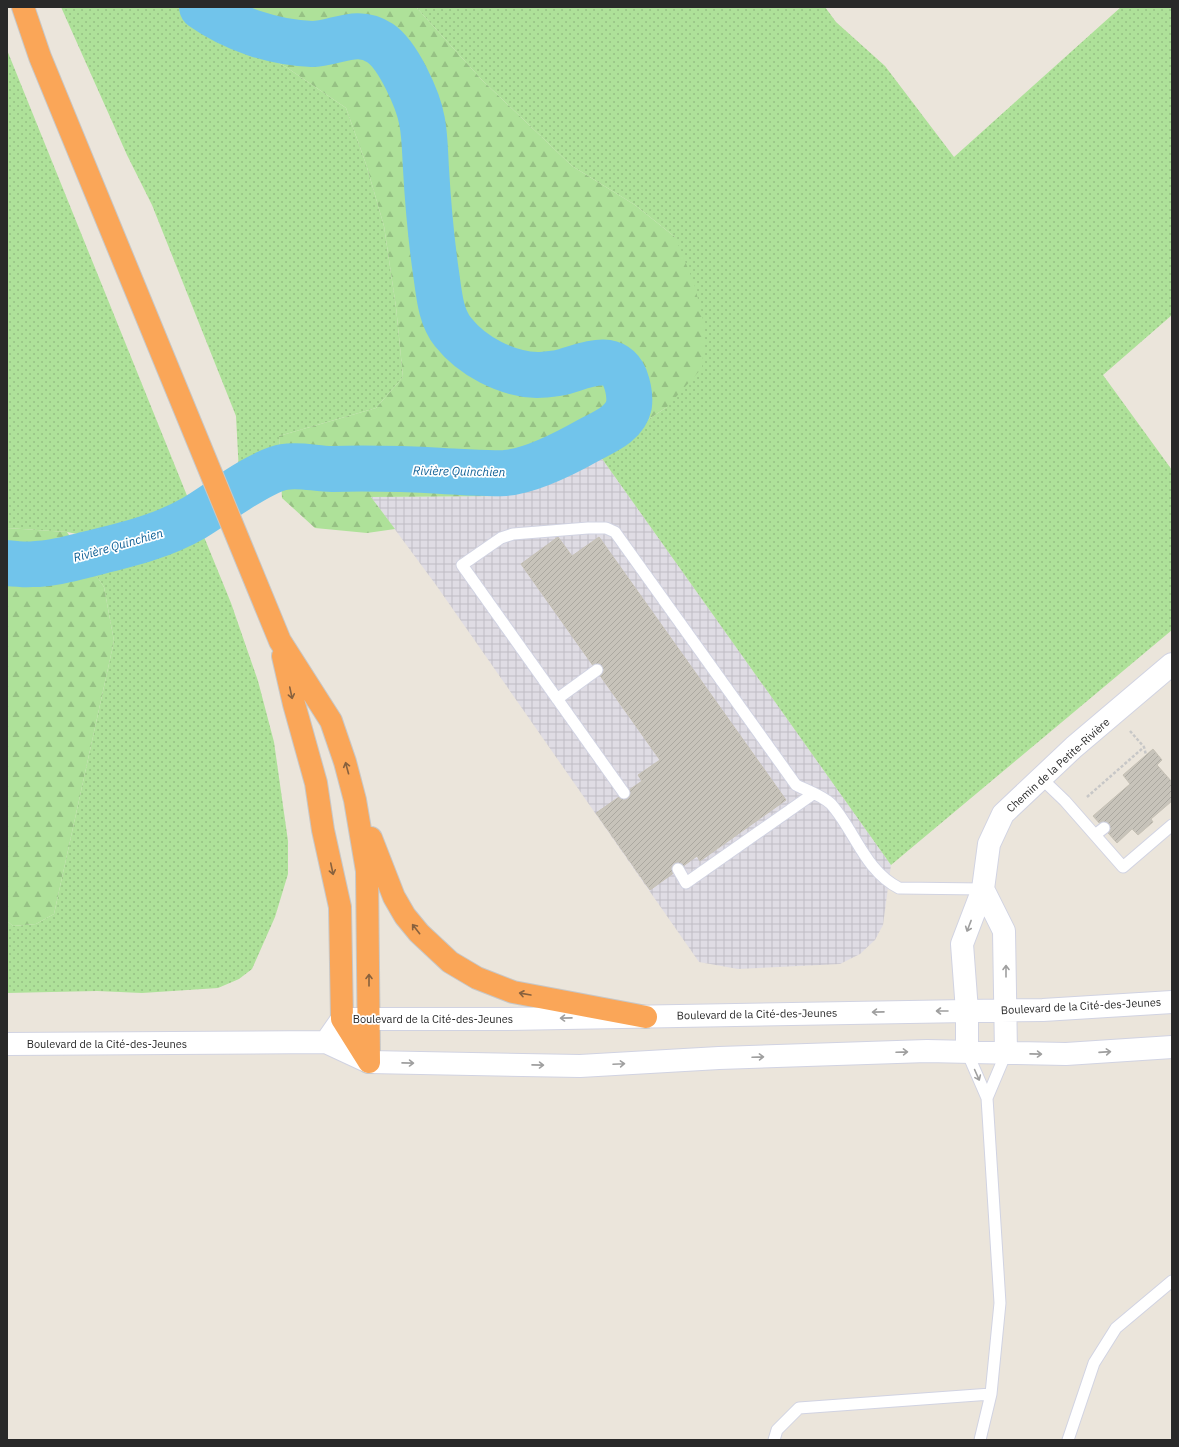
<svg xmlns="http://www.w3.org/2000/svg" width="1179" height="1447" font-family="'IBM Plex Sans',sans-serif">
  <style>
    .industrial { fill: url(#industrial-grid) }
    .grass { fill: url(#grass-dots) }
    .forest { fill: url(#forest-firs) }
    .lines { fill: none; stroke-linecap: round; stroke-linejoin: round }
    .river { stroke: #71c4eb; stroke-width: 46 }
    .building { fill: url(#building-hatch); stroke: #c6c1b5 }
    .lane-casing { stroke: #d1d3e2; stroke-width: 13 }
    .secondary-casing { stroke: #d1d3e2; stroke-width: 24 }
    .highway-casing { stroke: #c7c7c7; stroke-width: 24 }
    .path { stroke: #c7c7c7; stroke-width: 2.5; stroke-dasharray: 3 2; stroke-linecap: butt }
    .lane { stroke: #fff; stroke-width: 11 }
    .secondary { stroke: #fff; stroke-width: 22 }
    .highway { stroke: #faa658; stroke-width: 22 }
    .oneway { stroke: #87613e }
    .oneway2 { stroke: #9f9f9f }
    .labels { text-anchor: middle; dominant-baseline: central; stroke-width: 3.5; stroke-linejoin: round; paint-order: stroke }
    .street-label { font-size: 11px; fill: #292929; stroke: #fff }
    .water-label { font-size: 12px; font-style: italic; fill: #116196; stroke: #fff }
  </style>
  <defs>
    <pattern id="industrial-grid" width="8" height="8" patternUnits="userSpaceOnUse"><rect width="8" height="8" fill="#dfdce4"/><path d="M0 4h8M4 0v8" fill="none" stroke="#bfbdc4"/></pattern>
    <pattern id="grass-dots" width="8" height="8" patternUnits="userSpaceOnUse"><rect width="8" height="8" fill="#aee199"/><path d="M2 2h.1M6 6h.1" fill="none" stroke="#96c184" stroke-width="1.8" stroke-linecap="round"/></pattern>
    <pattern id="forest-firs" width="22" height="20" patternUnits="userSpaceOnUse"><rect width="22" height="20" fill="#aee199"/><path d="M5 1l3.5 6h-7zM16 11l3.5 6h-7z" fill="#96c184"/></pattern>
    <pattern id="building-hatch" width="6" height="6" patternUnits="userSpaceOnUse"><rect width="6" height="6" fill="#c7c3ba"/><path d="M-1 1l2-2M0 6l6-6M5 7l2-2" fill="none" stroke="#aba8a0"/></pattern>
  </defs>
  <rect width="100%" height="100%" fill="#ebe5db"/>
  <path class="industrial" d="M598,453L891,865L883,925L875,940L860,954L840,964L738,969L699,962L436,585L371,497L504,496Z"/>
  <path class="grass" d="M61,7H180L190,15L286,67L346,108L366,164L384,226L396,307L403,377L376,408L279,436L280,454L239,473L236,416L152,205L127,155Z
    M416,7H825L836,22L885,66L954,157L1121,7H1172V315L1103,375L1172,470V630L891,865L598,453L667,407L675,237L635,205L572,166L481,79Z
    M7,50L190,503L148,530L110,536H87L67,532L7,528Z
    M200,527L231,603L258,681L274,742L288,841V874L275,917L252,969L239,979L218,988L142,993L97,991L7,993V921L13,926L36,924L54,914L114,641L104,587L87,562L111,558Z"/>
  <path class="forest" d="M180,7H416L481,79L572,166L635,205L675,237L694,283L705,328L702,368L667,407L598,453L504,496L371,497L395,529L367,533L315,528L282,498L279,436L376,408L403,377L396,307L384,226L366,164L346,108L286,67L190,15Z
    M7,528L67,532L104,587L114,641L54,914L36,924L13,926L7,921Z"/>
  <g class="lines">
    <path class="river" d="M7,563C16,564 26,565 35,564C53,564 72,558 89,554C125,545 161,537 194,518C216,505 260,471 284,467C300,464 316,469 332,469C369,468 406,469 443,471C463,472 485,474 505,473C531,471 566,453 589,440C604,432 625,424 629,405C630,397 628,386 625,378C613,349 579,369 558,373C551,374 543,375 537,375C506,374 472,356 453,332C440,316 439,292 436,273C431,238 428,204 426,169C425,153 425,136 422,121C418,99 398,55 380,43C357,27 335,44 312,44C275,43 233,29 202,7"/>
  </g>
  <path class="building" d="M558,537L572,556L599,537L786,800L700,861L697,856L650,890L596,813L642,781L638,775L660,760L521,564Z
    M1153,749L1162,760L1157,765L1172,782V801L1151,819L1153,822L1138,835L1132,829L1117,843L1093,816L1130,784L1123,775Z"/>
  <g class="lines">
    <defs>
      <path id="lane" d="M557,699L597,670
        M1041,778L1065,801L1123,867L1172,825
        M624,793L462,565L501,538L513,534L588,528H606L615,532L796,785C806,790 823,796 831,804C855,831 865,871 899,888L983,889
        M1095,835L1104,828
        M678,869L686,883L813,794
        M967,1052L987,1098L1000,1303L991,1394L980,1440
        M987,1098L1006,1053
        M774,1440L777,1430L799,1408L991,1394
        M1068,1440L1094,1363L1116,1328L1172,1281"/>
      <path id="secondary" d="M983,889L1004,931L1006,1053
        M326,1042L342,1019H506L967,1011L1043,1010L1172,1002
        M7,1044L326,1042L369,1062L580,1066L719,1058L927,1051L1066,1054L1172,1047
        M967,1052V1011L962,944L983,889L989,844L1003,814L1074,747L1172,664"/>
      <path id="highway" d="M23,7L40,57L280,641L331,721L345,762L355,800L367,871L369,1062
        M283,656L294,704L316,783L323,830L340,907L342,1019L369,1062
        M371,838L394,897L405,916L419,933L450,962L477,978L513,992L646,1017"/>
    </defs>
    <use href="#lane" class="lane-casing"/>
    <use href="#secondary" class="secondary-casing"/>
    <use href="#highway" class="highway-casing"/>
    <path class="path" d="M1130,731L1144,747L1146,755
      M1087,797L1144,747"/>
    <use href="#lane" class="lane"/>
    <use href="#secondary" class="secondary"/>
    <use href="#highway" class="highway"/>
  </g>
  <defs><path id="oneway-shaft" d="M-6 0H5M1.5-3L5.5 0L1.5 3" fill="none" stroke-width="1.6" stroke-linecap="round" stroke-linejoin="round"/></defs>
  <g class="oneway">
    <use href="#oneway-shaft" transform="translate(291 693) rotate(78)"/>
    <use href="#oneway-shaft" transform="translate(347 768) rotate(-105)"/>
    <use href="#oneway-shaft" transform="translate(332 869) rotate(78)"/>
    <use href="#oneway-shaft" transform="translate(416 929) rotate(-128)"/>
    <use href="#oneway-shaft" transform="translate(369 980) rotate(-90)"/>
    <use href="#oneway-shaft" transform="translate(525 994) rotate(-170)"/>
  </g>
  <g class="oneway2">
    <use href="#oneway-shaft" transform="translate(969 926) rotate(111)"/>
    <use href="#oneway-shaft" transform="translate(1006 971) rotate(-90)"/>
    <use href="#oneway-shaft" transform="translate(942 1011) rotate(-180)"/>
    <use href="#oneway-shaft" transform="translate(878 1012) rotate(179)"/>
    <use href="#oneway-shaft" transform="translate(566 1018) rotate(179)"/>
    <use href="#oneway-shaft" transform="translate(902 1052) rotate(-2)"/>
    <use href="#oneway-shaft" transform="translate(1105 1052) rotate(-4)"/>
    <use href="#oneway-shaft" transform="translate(1036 1054) rotate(1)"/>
    <use href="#oneway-shaft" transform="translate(758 1057) rotate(-2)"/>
    <use href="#oneway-shaft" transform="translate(408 1063) rotate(1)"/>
    <use href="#oneway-shaft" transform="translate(619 1064) rotate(-3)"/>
    <use href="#oneway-shaft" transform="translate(538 1065) rotate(1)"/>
    <use href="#oneway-shaft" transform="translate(977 1075) rotate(66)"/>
  </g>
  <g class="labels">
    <g class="street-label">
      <text transform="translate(1058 765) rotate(-42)">Chemin de la Petite-Rivière</text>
      <text transform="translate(1081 1006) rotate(-3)">Boulevard de la Cité-des-Jeunes</text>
      <text transform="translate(757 1014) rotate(-1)">Boulevard de la Cité-des-Jeunes</text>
      <text x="433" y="1019">Boulevard de la Cité-des-Jeunes</text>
      <text x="107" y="1044">Boulevard de la Cité-des-Jeunes</text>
    </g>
    <g class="water-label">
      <text transform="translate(459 471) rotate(1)">Rivière Quinchien</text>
      <text transform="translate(118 545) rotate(-16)">Rivière Quinchien</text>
    </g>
  </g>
  <rect width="1179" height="1447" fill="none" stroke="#292929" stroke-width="16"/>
</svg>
